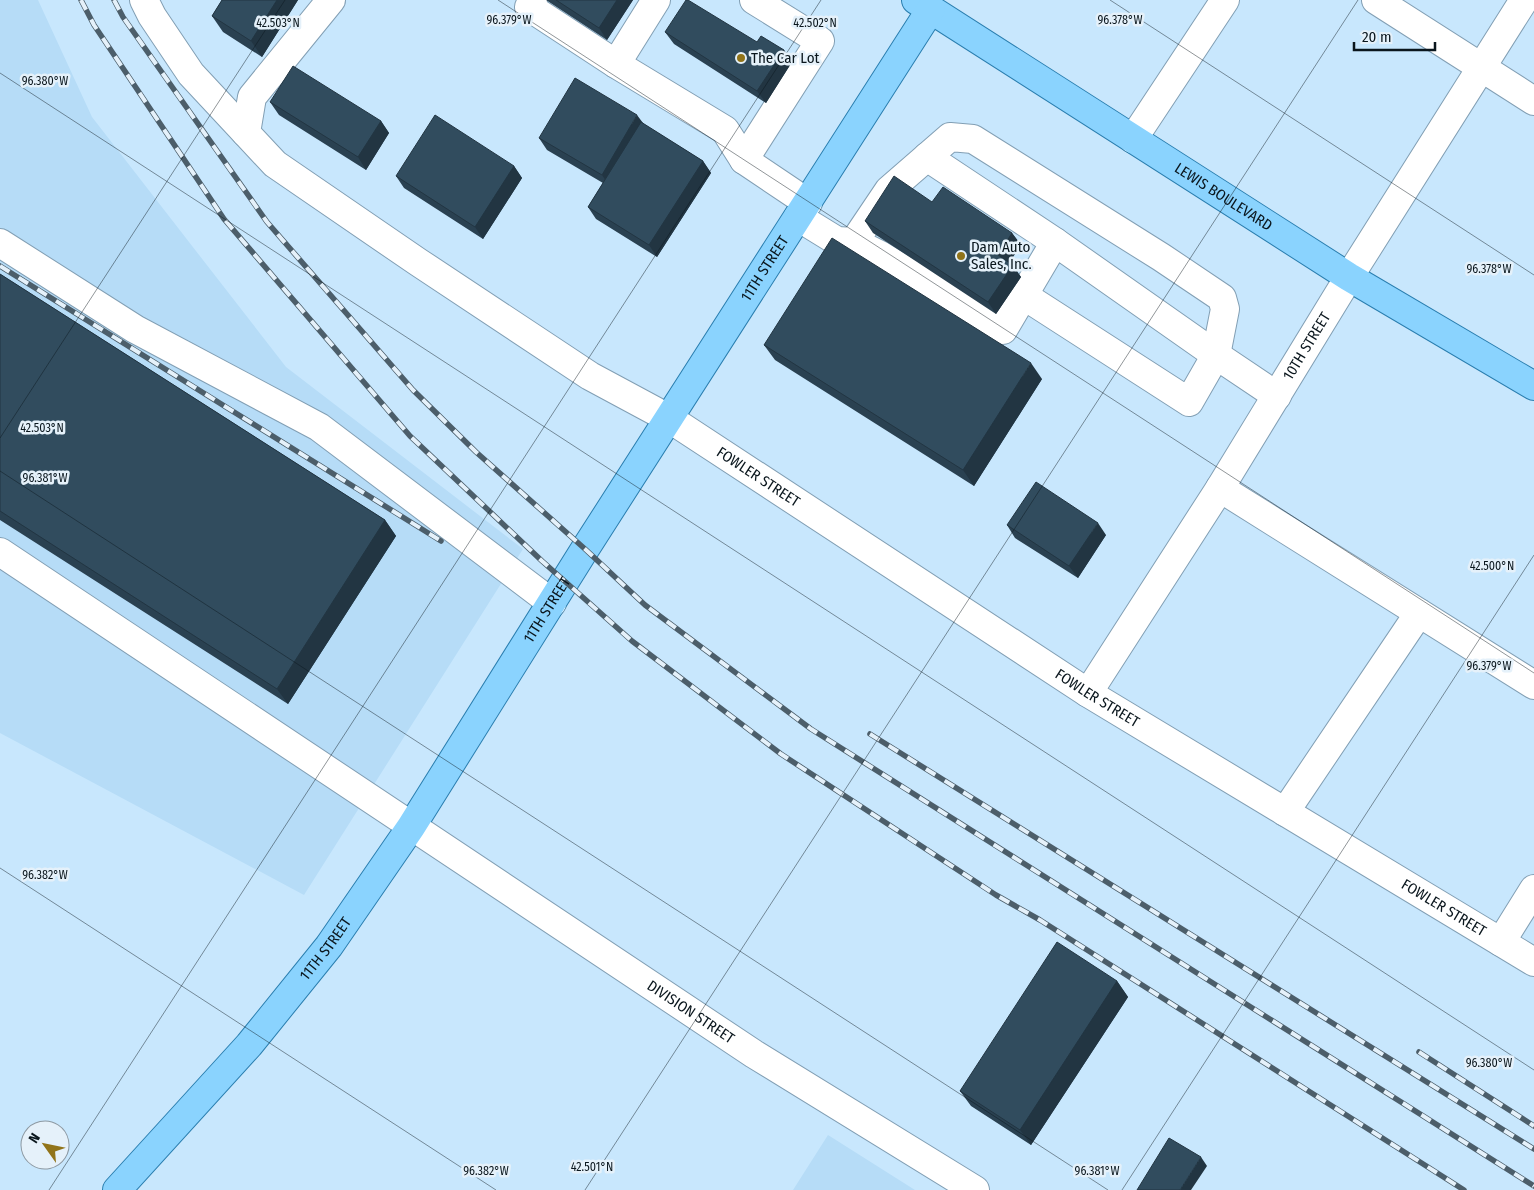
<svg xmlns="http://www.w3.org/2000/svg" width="1534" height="1190" font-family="'Fira Sans Condensed',sans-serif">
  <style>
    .built { fill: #b6dcf7 }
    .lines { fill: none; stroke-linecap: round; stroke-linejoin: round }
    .minor-casing { stroke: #829fb4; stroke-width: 30 }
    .major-casing { stroke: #2a7eaf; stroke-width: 30 }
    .minor { stroke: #fff; stroke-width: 28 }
    .major { stroke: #8ad3fe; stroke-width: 28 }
    .rail-casing { stroke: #4c5e6a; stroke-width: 5.5 }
    .rail { stroke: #e5f1fa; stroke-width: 4; stroke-dasharray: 11; stroke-linecap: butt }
    .wall { fill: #2a4151 }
    .shaded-wall { fill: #223542 }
    .building { fill: #314c5e; stroke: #223542 }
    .ticks { fill: none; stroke: #0a161d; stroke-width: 1; stroke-opacity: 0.45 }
    .poi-dot { fill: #91741a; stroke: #e5f1fa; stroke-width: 2 }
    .labels { text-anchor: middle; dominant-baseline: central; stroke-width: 5; stroke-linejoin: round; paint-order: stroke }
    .poi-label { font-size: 15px; fill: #0a161d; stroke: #e5f1fa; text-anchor: start }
    .street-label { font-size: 15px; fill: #0a161d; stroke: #e5f1fa }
    .ticks-label { font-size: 12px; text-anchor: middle; fill: #0a161d; stroke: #e5f1fa; stroke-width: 5; stroke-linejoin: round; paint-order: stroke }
  </style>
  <rect width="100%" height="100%" fill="#c8e7fd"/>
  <path class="built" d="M0,0H38L92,117L286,367L523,549L304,895L0,733Z
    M828,1135L915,1190H793Z"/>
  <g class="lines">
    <defs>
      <g id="minor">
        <path d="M144,0L152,16L191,74L246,133"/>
        <path id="s1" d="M331,0L252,97L246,133L275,164L418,262L590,376L670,419L1088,693L1534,962"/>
        <path d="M533,0L529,7L616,64L725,130L744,160L820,41L754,0"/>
        <path d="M1376,0L1534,101"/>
        <path d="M616,64L656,0"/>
        <path d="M1133,139L1225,0"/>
        <path d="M927,157L1055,242"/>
        <path d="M744,160L808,203"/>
        <path d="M798,217L837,241L854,242L880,255L1003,330L1055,242L1216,355L1277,396"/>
        <path d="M854,242L889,190L950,137L973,139L1161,257L1222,298L1225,309L1216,355L1189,402L1023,295"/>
        <path d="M0,243L135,329L319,427L552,603"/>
        <path d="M1220,488L1534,685"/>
        <path id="s2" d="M0,552L754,1054L975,1190"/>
        <path id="s3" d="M1088,693L1220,488L1349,277L1524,0"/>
        <path d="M1285,812L1419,613"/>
        <path d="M1501,942L1534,889"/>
      </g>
      <g id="major">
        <path id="s4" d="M916,0L1349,277L1534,386"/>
        <path id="s5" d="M117,1190L249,1045L329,946L411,827L585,549L931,9"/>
      </g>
    </defs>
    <use href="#minor" class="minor-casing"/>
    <use href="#major" class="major-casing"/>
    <use href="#minor" class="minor"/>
    <use href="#major" class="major"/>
    <defs>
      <path id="rail" d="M81,0L94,25L224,219L410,436L542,561L632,641L781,754L996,895L1040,920L1464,1190
        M114,0L123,17L267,222L413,390L476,452L585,549L645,605L811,729L1534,1186
        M0,266L441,541
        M870,734L1534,1149
        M1419,1052L1534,1126"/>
    </defs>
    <use href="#rail" class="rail-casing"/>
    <use href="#rail" class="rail"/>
  </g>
  <path class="wall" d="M222,0H298L262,57L223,32L212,16Z
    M546,0H633L607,40Z
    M665,32L757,42L784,50L792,62L766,103L674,44Z
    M270,102L381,121L389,133L366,170L279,115Z
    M642,123L703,161L711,173L657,257L596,219L588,207L603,183L547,150L539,138Z
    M514,166L522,178L483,239L404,188L396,176Z
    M932,202L1012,233L1021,245L1009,263L1021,277L996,314L873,233L865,221Z
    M0,274L385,520L396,536L288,704L0,520Z
    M764,345L1042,379L974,486L775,360Z
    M1007,525L1106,535L1078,578L1015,538Z
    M1117,981L1128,997L1031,1145L971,1106L960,1091Z"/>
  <path class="shaded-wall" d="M277,0H298L262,57L251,41Z
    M617,0H633L607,40L599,28Z
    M784,50L792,62L766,103L757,91Z
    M637,115L646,127L610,187L602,175Z
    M381,121L389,133L366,170L358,157Z
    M703,161L711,173L657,257L649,245Z
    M514,166L522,178L483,239L475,227Z
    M1012,233L1021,245L1006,267L998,255Z
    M1013,265L1021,277L996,314L988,302Z
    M1031,363L1042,379L974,486L963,470Z
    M385,520L396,536L288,704L277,689Z
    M1098,523L1106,535L1078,578L1069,566Z
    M1117,981L1128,997L1031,1145L1020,1130Z
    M1201,1157L1207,1166L1191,1190H1180Z"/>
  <path class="building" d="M222,0H277L251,41L212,16Z
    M556,0H617L599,28Z
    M686,0H688L757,42L761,36L784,50L757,91L665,32Z
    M293,66L381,121L358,157L270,102Z
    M575,78L637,115L602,175L539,138Z
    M435,115L514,166L475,227L396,176Z
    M641,122L703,161L649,245L588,207Z
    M894,176L932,202L943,187L1012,233L998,255L1013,265L988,302L865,221Z
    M832,238L1031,363L963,470L764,345Z
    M0,274L385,520L277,689L0,511Z
    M1036,482L1098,523L1069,566L1007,525Z
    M1057,942L1117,981L1020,1130L960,1091Z
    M1169,1138L1201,1157L1180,1190H1137Z"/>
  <path class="ticks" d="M498,0L1534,673M1110,0L1534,275M0,73L1534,1070M0,438L285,0M0,471L1108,1190M0,868L496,1190M49,1190L821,0M585,1190L1358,0M1122,1190L1534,555"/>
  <g class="poi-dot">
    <circle cx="741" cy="58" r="5"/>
    <circle cx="961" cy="256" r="5"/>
  </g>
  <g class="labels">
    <g class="poi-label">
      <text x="751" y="58">The Car Lot</text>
      <text x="971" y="247">Dam Auto<tspan x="971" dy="17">Sales, Inc.</tspan></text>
    </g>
    <g class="street-label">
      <text stroke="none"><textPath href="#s4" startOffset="365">LEWIS BOULEVARD</textPath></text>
      <text stroke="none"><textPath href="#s5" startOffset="1129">11TH STREET</textPath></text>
      <text stroke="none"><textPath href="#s3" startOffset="410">10TH STREET</textPath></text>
      <text stroke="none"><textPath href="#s1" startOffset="780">FOWLER STREET</textPath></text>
      <text stroke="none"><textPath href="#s5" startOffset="724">11TH STREET</textPath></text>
      <text stroke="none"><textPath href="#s1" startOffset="1185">FOWLER STREET</textPath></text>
      <text stroke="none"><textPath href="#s1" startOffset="1590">FOWLER STREET</textPath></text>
      <text stroke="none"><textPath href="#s5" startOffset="319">11TH STREET</textPath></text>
      <text stroke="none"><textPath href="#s2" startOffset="830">DIVISION STREET</textPath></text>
    </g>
  </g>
  <g class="ticks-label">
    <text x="509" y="24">96.379°W</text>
    <text x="1120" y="24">96.378°W</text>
    <text x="278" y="27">42.503°N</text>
    <text x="815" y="27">42.502°N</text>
    <text x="45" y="85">96.380°W</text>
    <text x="1489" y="273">96.378°W</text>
    <text x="42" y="432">42.503°N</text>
    <text x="45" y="482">96.381°W</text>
    <text x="1492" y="570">42.500°N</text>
    <text x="1489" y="670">96.379°W</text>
    <text x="45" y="879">96.382°W</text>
    <text x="1489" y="1067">96.380°W</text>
    <text x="592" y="1171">42.501°N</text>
    <text x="486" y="1175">96.382°W</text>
    <text x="1097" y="1175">96.381°W</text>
  </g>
  <g transform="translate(45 1145) rotate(303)"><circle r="24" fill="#e5f1fa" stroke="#8d99a2"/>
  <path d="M0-4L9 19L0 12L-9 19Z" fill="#91741a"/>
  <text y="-8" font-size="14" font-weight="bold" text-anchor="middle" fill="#0a161d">N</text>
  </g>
  <path d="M1354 42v8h81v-8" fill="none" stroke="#0a161d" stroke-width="2.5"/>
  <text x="1362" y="42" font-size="15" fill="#0a161d" stroke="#e5f1fa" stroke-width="4" paint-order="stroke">20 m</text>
</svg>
